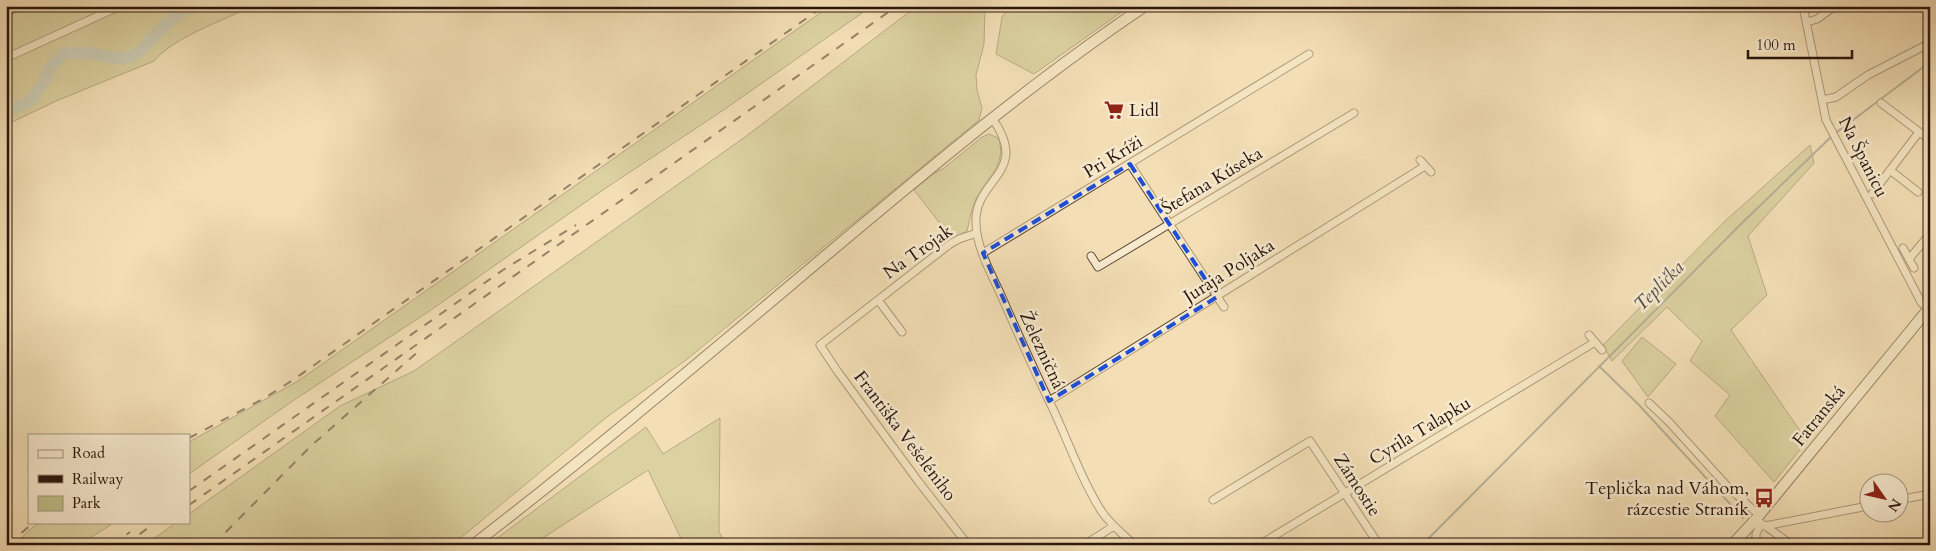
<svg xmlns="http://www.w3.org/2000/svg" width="1936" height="551" font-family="Cardo,serif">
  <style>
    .green { fill: #c0c08a; stroke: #746a4c }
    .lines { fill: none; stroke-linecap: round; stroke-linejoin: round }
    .stream { stroke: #707873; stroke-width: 2 }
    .river { stroke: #9fbab7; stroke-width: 12 }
    .pedestrian-casing { stroke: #5c4737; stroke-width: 7 }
    .minor-casing { stroke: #5c4737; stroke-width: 9 }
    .secondary-casing { stroke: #29150d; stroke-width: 12 }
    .pedestrian { stroke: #f7eacf; stroke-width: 5 }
    .minor { stroke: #f7eacf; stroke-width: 7 }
    .secondary { stroke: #f7eacf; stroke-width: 10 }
    .rail { stroke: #29150d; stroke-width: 2; stroke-dasharray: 9 9; stroke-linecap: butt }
    .marked { fill: none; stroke: #1d4ed8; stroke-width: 4; stroke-dasharray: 10 6; stroke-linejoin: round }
    .labels { text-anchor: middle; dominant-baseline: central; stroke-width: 5; stroke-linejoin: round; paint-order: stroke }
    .poi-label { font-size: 18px; fill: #29150d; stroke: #f7eacf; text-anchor: start }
    .street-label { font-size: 18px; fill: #29150d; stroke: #f7eacf }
    .water-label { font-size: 19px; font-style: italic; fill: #524f48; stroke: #f7eacf }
  </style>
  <rect width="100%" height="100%" fill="#f3deb5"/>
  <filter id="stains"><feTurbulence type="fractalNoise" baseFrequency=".004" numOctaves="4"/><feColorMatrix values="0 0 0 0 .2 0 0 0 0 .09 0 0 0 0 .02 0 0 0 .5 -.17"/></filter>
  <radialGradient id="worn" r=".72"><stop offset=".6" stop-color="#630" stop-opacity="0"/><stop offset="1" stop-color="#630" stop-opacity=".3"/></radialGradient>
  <path class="green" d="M30,6H253C224,20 174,37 154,61L56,101L6,125V17Z
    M830,6H872L725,109L600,192L428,312L294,400L189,474V442L298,381Z
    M917,6H985L984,44L976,75L977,90L982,108L979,120L686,360L607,417L452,545H145L177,522H189V514L340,406L414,371L745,137Z
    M1011,6H1130L1034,74L996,54L1002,17Z
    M989,134L998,138C1008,163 987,178 977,197C971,208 970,220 967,231L952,239L914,190L933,174L944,168L982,137Z
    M1810,145L1814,163L1748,236L1767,295L1731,330L1807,441L1774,482L1715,416L1730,395L1690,361L1702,341L1667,307L1612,361L1603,345L1724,222Z
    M1642,337L1676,364L1648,397L1622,361Z
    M720,418L719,532L727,545H684L648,470L532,545H488L646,427L663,454Z
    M41,522H115L79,545H15L29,530Z"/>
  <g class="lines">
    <path class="stream" d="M1599,366L1639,405L1743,518
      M1752,537V545
      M1422,545L1741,224L1833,135L1930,62"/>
    <path class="river" d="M6,113L31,100L44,82L51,67L64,53H89L123,59L138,53L164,26L189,6"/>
    <defs>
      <path id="pedestrian" d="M6,14L22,6"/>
      <path id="minor" d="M1803,6L1826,120L1921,302L1928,309
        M1807,22L1817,19L1835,6
        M6,58L120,6
        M1822,100L1836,97L1868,75L1930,43
        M1881,103L1930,140
        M992,118C1032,174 973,178 976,224C977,249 991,273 1001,295C1018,334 1035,372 1053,409C1069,443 1082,481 1102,512C1111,525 1123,534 1134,545
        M1420,160L1431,172
        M1130,164L1224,307
        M1890,170L1918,192
        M1872,194L1919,132
        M1903,248L1914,268
        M983,253L1309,54
        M1091,256L1098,267L1354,113
        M1909,259L1930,234
        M878,300L902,332
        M1589,335L1602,350
        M1049,401L1425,166
        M1649,403L1669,422L1728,487L1759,515
        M1213,500L1310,441L1379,545
        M1898,500L1930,494
        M1764,525L1792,545
        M1765,526L1868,506
        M968,545L918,481L838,372L820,345L950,244L959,239L977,233
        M1084,545L1114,526
        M1259,545L1595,342
        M1756,545V534L1761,523"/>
      <path id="secondary" d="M473,545C591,454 704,358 818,262C924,173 1029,84 1145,6
        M1732,545L1756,519L1930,307"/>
    </defs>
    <use href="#pedestrian" class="pedestrian-casing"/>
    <use href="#minor" class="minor-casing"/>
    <use href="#secondary" class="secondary-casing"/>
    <use href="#pedestrian" class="pedestrian"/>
    <use href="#minor" class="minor"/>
    <use href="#secondary" class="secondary"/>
    <path class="rail" d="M189,438L263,399L293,380L824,6
      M189,491L503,270L576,225
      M189,505L897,6
      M8,545L34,522
      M112,545L130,532
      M125,545L156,522
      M213,545L312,445L420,350"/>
  </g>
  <path d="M0 0H1936V551H0ZM1130,164L1217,297L1049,401L983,253Z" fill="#f3deb5" fill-opacity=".55" fill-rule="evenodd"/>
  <path class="marked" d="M1130,164L1217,297L1049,401L983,253Z"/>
  <defs>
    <symbol id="supermarket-bare" viewBox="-9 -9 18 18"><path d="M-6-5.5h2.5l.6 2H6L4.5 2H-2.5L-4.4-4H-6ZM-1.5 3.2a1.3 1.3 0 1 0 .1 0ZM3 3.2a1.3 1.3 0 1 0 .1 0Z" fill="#8f2418" stroke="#f7eacf" stroke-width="2.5" paint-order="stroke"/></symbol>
    <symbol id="bus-bare" viewBox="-9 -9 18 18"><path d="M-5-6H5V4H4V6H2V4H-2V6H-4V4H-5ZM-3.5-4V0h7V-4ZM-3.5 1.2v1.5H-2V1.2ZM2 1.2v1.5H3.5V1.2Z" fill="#8f2418" stroke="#f7eacf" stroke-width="2.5" paint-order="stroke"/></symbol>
  </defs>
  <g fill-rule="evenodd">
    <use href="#supermarket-bare" x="1100" y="96" width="28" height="28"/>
    <use href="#bus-bare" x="1750" y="484" width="28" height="28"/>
  </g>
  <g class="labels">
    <g class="poi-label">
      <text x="1129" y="110">Lidl</text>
      <text x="1749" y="488" text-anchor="end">Teplička nad Váhom,<tspan x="1749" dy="21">rázcestie Straník</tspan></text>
    </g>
    <g class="street-label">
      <text transform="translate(1113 157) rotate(-31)">Pri Kríži</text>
      <text transform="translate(1863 157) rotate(63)">Na Španicu</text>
      <text transform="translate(1212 181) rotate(-31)">Štefana Kúseka</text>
      <text transform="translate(918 252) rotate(-35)">Na Trojak</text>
      <text transform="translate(1229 271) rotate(-32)">Juraja Poljaka</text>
      <text transform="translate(1042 350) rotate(65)">Železničná</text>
      <text transform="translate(1819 416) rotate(-51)">Fatranská</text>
      <text transform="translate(1420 431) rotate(-31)">Cyrila Talapku</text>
      <text transform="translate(905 436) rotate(53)">Františka Vešeléniho</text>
      <text transform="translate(1357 485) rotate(57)">Zámostie</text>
    </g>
    <g class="water-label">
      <text transform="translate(1659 286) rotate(-45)">Teplička</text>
    </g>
  </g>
  <rect width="1936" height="551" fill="none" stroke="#f3deb5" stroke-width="25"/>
  <rect x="8" y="8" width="1921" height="536" fill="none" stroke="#29150d" stroke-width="2.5"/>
  <rect x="12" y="12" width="1911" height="526" fill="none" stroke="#29150d"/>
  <rect x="28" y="434" width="162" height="90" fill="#f7eacf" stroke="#a59581"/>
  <rect x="38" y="450" width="25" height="8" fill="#f7eacf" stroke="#a59581"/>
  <text x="72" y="458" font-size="15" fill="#29150d">Road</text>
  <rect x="38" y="475" width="25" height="8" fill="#29150d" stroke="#a59581"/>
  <text x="72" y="484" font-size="15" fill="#29150d">Railway</text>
  <rect x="38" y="496" width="25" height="15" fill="#c0c08a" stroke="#a59581"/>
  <text x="72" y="508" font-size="15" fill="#29150d">Park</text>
  <g transform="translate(1884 498) rotate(124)"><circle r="24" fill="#f7eacf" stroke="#a59581"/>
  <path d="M0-4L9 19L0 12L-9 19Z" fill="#8f2418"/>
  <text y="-8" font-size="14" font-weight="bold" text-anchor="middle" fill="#29150d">N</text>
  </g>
  <path d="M1748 50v8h104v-8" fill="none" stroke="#29150d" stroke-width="2.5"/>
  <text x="1756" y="50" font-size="15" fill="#29150d" stroke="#f7eacf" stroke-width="4" paint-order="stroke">100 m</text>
  <rect width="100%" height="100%" filter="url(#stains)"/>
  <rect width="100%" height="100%" fill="url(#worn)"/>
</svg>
